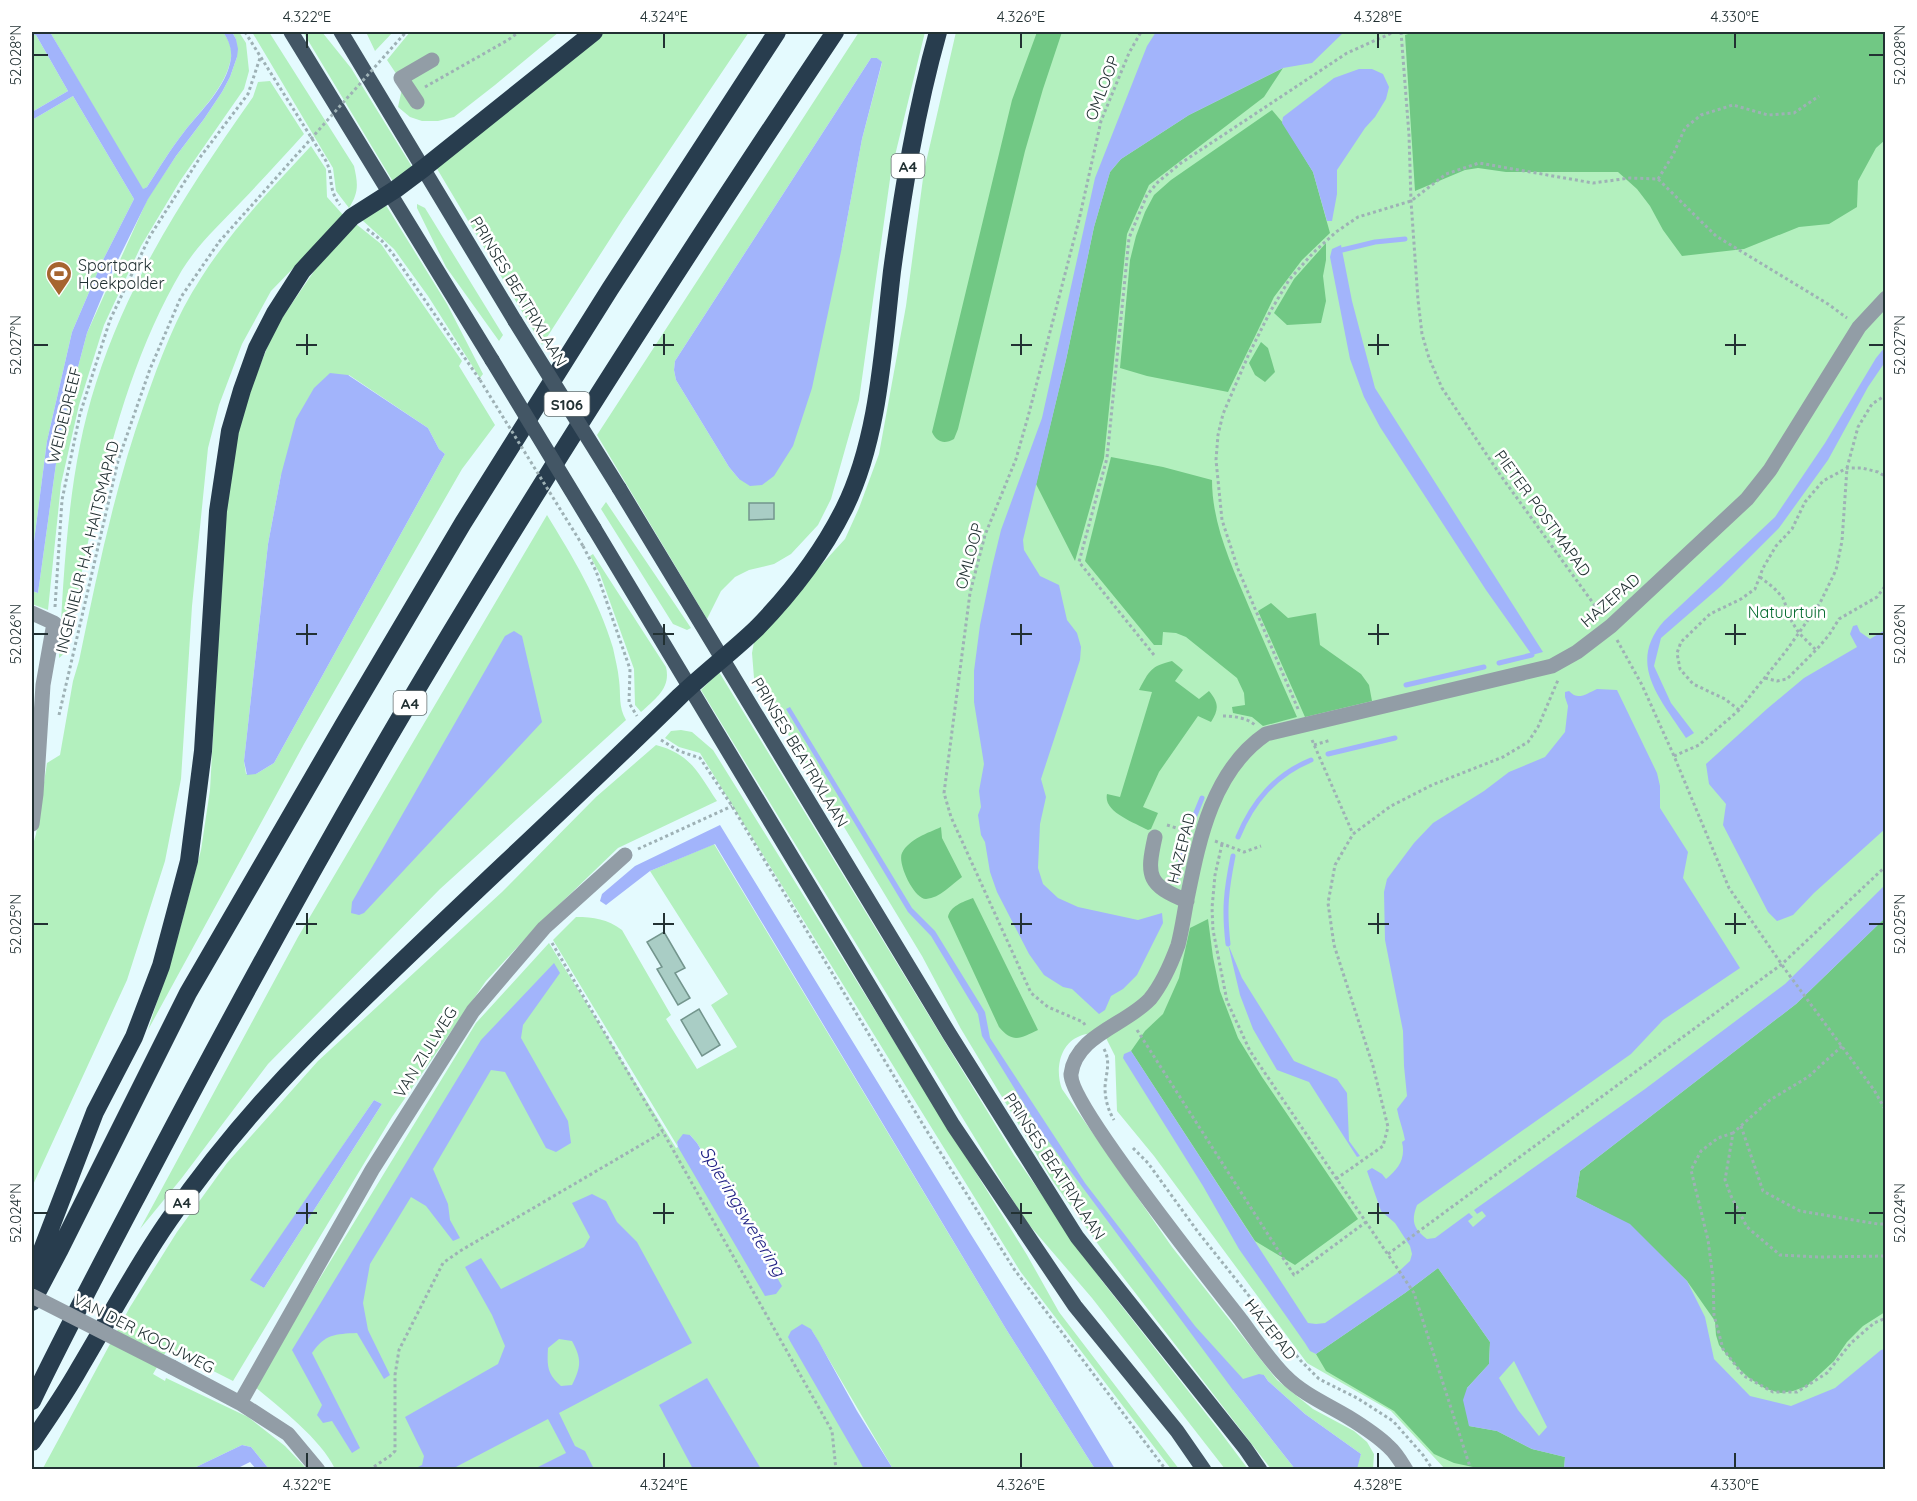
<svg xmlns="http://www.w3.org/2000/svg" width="1917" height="1501" font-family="Quicksand,sans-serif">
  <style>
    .green { fill: #b3f0be; fill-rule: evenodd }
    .forest { fill: #71c884 }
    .water { fill: #a2b4fb; fill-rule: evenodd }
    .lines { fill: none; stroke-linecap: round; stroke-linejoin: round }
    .stream { stroke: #a2b4fb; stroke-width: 5 }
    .building { fill: #a9cdc5; stroke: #73958d; stroke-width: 1.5 }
    .path { stroke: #9eb1b5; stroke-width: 3; stroke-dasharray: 3 3; stroke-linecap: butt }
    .minor { stroke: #929da6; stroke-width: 15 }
    .major { stroke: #435665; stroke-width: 15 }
    .highway { stroke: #283d4e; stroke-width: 18 }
    .path-bridge { stroke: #9eb1b5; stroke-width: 3; stroke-dasharray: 3 3; stroke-linecap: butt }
    .minor-bridge { stroke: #929da6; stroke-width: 15 }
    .major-bridge { stroke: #435665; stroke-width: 15 }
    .ticks { fill: none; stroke: #223133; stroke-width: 2 }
    .labels { text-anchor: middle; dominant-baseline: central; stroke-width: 5; stroke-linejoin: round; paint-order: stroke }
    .shield { fill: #fff; stroke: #646f70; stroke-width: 1.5 }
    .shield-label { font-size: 15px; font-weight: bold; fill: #223133 }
    .street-label { font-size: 16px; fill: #223133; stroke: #fff }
    .poi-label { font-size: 16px; fill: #223133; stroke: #fff; text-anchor: start }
    .park-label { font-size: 16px; fill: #00692c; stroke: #fff }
    .water-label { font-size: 18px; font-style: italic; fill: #202285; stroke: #fff }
    .neatline { fill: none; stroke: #223133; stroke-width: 2 }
    .ticks-label { font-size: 15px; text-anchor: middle; fill: #223133 }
  </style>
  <rect width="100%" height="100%" fill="#e4fafe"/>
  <path class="green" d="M50,32H223C228,39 233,48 231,58C226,87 201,110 184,132C170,150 159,168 147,187L142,190Z
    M232,32H239L246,43L249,71L244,89L180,181L141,246L104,325L79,405L61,484L48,610L32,604V591L38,593L60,435L87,333L148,198L176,156L204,119L222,92L230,77L237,57L236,39Z
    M252,32H269L354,166C358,184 359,192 349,208L336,191L333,168Z
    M303,32H322L351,68L414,170L395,185Z
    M366,32H393L375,51Z
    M410,32H559L495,85L454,117L438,121H422L410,117L398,107L403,84L387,60Z
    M604,32H749L623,219L542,345L436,167Z
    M859,32H925L891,172L859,400L831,499L818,525L791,554L774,564L749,570L735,577L721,591L707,619L597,435ZM871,58H877L882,63L862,139L842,247L739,479L729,467L676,380L674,370L675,361Z
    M956,32H1885V1469H1445L1391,1411L1307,1363L1154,1156L1117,1111L1115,1056L1103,1032C1096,1033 1086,1033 1080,1036C1059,1044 1055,1071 1062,1089L1172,1247L1277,1380L1313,1409L1354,1431L1367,1442L1374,1454L1373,1469H1356L1361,1454L1305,1414L1268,1381L1264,1375L1233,1390L1295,1469H1271L1103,1251L1052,1180L961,1029L922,956L754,678L752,653L755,637L845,539L859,508L879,454L906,306L924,171Z
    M32,33L36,35L68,91L32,112Z
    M270,81L304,134C284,156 263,179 242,201C222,222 198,244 182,270C116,381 91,526 66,652L59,658C64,569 68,469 96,383C130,276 190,187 253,97L258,82Z
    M73,96L134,199L102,262L72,332L47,441L32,557V120Z
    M311,146L326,169L327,197L344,216L271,291L242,344L219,405L208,448L192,606L181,779L165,861L127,980L32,1187V848L36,834L47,763L60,755L73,681L79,661C97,574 115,486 145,402C160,359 176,316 201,278C232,229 272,188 311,146Z
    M384,202L447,304L483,374L480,378L428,296L394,249L361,219Z
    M417,204L425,208L503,335L499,341L446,267L417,208Z
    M356,224L381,244L462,361L459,366L495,425L462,469L304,744L148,1030L178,936L201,850L210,790L226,502L235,434L251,388L275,328L319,264ZM349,375L428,428L439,449L445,454L274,763L256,774H246L244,761L268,544L281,475Z
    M606,502L691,628L687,630L673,624L601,509Z
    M547,515C572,556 599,600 613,648C615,658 618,669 619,680C621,694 618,707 626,720L440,889L268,1064L181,1179L140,1229L298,937Z
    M593,554L666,667C671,688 656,698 641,712L635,705L634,669L600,574L590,556Z
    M719,672L1014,1155L1102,1281L1218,1429L1248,1469H1225L1092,1298L1025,1220L701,690Z
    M681,730L692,732L713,750L1027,1255L1059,1312L1179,1469H1171L1020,1271L700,753L679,747L665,738L671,731Z
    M656,745C691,754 698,773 717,801L618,848L536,927L486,981L392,1117L233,1381L168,1348L153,1374L165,1381L166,1378L248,1417L285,1446L305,1467V1469H269L251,1447L242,1445L192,1469L42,1470L130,1307L177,1232L227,1163L318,1061L502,892L596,797ZM374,1100L382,1104L264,1288L251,1280Z
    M714,844L1006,1329L1095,1469H893L811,1329L879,1469H335C321,1439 280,1408 254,1386L476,1023L549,943L676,1148L678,1147L741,1214L697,1143L690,1135L677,1142L678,1147L553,940L576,917C594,917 607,919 622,930L671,1015L666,1019L697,1069L737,1047L711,1005L728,994L650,871Z"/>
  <path class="forest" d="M1037,32H1062L1043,89L1025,151L958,429L954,439C945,444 937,443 932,432L1012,100Z
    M1415,32H1885V140L1876,148L1858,181L1857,207L1829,224L1799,227L1744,249L1682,256L1663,230L1650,206L1637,189L1618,172H1506L1478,168L1465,170L1415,191L1405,35Z
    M1283,68L1264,97L1149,185L1127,234L1104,458L1075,561L1036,484L1066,360L1094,227L1110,172L1121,159L1189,115Z
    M1272,110L1283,123L1313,172L1330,233L1302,260L1274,297L1228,392L1147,376L1120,368L1130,260L1136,236L1145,212L1154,195L1171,180Z
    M1326,243V260L1323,276L1326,301L1321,323L1287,325L1274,313L1294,279Z
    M1261,342L1268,348L1275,372L1265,382L1255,375L1249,363Z
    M1111,457L1163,467L1212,480C1212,525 1232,566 1249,607C1265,644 1281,681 1297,717L1263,726L1252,717L1233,713L1232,707L1245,705L1244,693L1237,678L1186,637L1176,633L1163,632L1162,645H1154L1085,561Z
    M1271,603L1288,618L1316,613L1320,645L1361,674L1369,685L1372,701L1305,717L1258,611Z
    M1172,661L1183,670L1175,681L1199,699L1209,691C1219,703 1219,709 1211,722L1198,716L1159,772L1143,807L1158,813L1151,829L1148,830C1134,822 1103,812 1107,794L1120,797L1152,692L1139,690C1149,671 1151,666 1172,661Z
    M941,827L942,838L962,877C952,884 940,898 926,899C914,899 897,863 902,853C909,839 928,833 941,827Z
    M973,898L1038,1030C1021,1038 1013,1044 999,1027L948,917C950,906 963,902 973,898Z
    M1885,918V1312L1863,1326L1847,1342L1834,1361L1807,1386L1793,1391L1781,1393L1766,1389L1749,1378L1735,1365L1719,1345L1716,1335L1715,1321L1687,1281L1630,1225L1576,1197L1580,1171L1796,1004Z
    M1208,919L1213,957L1220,991L1238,1038L1262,1077L1358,1219L1295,1265L1255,1241L1131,1051L1145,1031L1163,1014L1179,978L1190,928Z
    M1438,1268L1490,1342L1489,1364L1467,1388L1469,1426L1497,1431L1532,1449L1565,1457L1564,1469H1474L1473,1467L1454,1463L1434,1454L1394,1411L1326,1371L1316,1354L1405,1293Z"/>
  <path class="water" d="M32,32H50L143,189L147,187C159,168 170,150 184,132C201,110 227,87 231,58C232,48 228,39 223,32H232L236,39L238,49L237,57L230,77L222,92L204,119L176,156L148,199L113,270L87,333L60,435L38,593L32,591V557L47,441L72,332L102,262L134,199L73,96L32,120V112L68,91L36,35L32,34Z
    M1156,32H1344L1312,63L1283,68L1189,115L1121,159L1110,172L1094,227L1066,360L1023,540L1024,550L1040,576L1059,585L1067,620L1077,633L1081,647L1080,660L1041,779L1046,797L1040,824L1038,868L1043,884L1058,898L1078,907L1138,920L1162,913L1163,923L1137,975L1123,989L1111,996L1105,1010L1099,1014L1072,989L1063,987L1044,975L1029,954L997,892L990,872L985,842L981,835L978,815L981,807L979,791L984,764L974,702V671L980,625L992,567L1001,530L1042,418L1095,178L1147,46Z
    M871,58H877L882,62L862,139L842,247L812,388L793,446L774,476L762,485L750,486L739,479L729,467L676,380L674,370L675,361Z
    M1359,69H1372L1383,74L1389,87L1386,99L1375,117L1365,128L1337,170V194L1332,221H1327L1313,172L1282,123L1283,117L1334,78Z
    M1341,245L1352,301L1375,388L1543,652L1532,655L1486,590L1380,427L1364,397L1350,359L1330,257L1332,249Z
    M1885,347V362L1868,387L1828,460L1779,528L1721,586L1661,638L1654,666L1671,703L1694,733L1686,738C1661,699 1626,664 1664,621L1775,517L1825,443L1876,358Z
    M330,373L348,375L428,428L439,449L445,454L274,763L256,774L247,775L244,761L268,544L281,475L296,419L314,388Z
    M1857,625L1860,632L1870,639L1885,630V829L1814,893L1793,915L1777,921L1768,912L1723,825L1726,804L1709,784L1706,764L1768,708L1804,678L1857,647L1850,634L1853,626Z
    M514,631L522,636L542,722L364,913L359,915L351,913L352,902L505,636Z
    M1597,689L1617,690L1657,773L1660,786V808L1688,852L1683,878L1740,968L1663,1020L1631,1054L1417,1205C1411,1221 1413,1228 1427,1239L1435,1238L1469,1213L1473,1217L1468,1221L1473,1227L1486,1216L1482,1211L1477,1214L1474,1210L1645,1089L1785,984L1885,885V918L1796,1004L1580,1171L1576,1197L1630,1224L1687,1281L1705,1317L1714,1359L1750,1396L1791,1406L1835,1388L1881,1350L1885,1349V1469H1564L1565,1457L1532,1449L1497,1431L1469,1426L1463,1400L1467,1388L1489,1364L1490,1342L1438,1268L1405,1293L1316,1354L1310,1351L1305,1343L1239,1249L1203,1186L1123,1058L1124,1054L1131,1051L1308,1323L1316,1324L1325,1323L1396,1274L1410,1261L1412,1254L1410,1246L1395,1223L1381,1211L1367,1171L1372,1168L1382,1174L1386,1179C1398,1169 1406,1159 1402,1142L1405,1140C1403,1129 1399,1120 1397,1109L1407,1096L1404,1066L1403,1031L1385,940L1384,892L1387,879L1414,843L1433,823L1484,791L1509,772L1545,757L1565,732L1568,706L1565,697V692L1569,691C1578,701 1586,694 1597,689ZM1514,1361L1547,1427L1539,1436L1518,1410L1499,1378Z
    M790,707L912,908L935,931L985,1012L990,1038L1085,1183L1195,1326L1243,1379L1259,1374L1264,1375L1268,1381L1305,1414L1361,1454L1357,1469H1295L1233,1390L1040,1130L982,1036L978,1014L931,936L908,912L786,709Z
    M720,825L970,1233L1047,1356L1115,1469H1095L1006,1329L715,844L650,871L606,905L600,901L602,894L635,866Z
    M1228,944L1242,978L1294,1061L1337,1079L1347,1093L1349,1141L1360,1156L1357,1157L1309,1082L1277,1070L1253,1029L1240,995Z
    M554,963L560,973L523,1025L521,1038L568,1121L571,1143L556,1152L546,1148L505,1072L491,1070L433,1169L448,1204L450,1220L460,1238L453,1241L426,1206L411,1197L370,1264L363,1303L368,1330L390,1375L384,1379L357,1333C335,1334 325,1334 312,1353L360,1448L352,1453L332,1421L323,1423L317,1415L322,1405L292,1350L481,1040Z
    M374,1100L382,1104L264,1288L250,1280Z
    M683,1134L690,1135L697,1143L782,1286L776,1294L765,1296L678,1147L677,1142Z
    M592,1194L606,1201L617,1222L637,1242L692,1343L559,1413L575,1446L585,1451L594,1469H534L566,1453L548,1419L452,1469H414L422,1465L424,1456L405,1417L498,1364L505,1346L492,1315L465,1267L481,1258L501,1289L584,1247L590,1237L572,1203ZM559,1339L572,1341C582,1359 581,1367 572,1385L561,1386C547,1374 547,1366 548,1348Z
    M802,1324L811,1329L819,1342L857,1411L893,1469H864L790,1341L788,1337L791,1331Z
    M707,1378L761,1469H693L659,1405Z
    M242,1445L251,1447L269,1469H256L250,1462L236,1469H192Z"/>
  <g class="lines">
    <path class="stream" d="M1342,250L1375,242L1405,239
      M1499,663L1532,655
      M1406,685L1484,667
      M1328,754L1395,738
      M1191,825L1202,798
      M1238,837C1253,801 1275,775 1311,760
      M1176,877L1186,842
      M1228,944C1224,909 1226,891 1233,856"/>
  </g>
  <path class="building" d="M749,503H774V519L749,520Z
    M664,932L685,968L675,973L690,998L678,1005L657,969L662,967L647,942Z
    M699,1009L720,1045L702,1056L681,1020Z"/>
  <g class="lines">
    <path class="path" d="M245,32L326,161C334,177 327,188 340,205
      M1401,32L1409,135L1411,201L1418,300L1422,334L1429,358L1442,388L1501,476L1601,614
      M425,87L508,40L519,32
      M1658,179L1673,155L1685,128L1701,115L1733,105L1768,115L1794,113L1819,96
      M367,229L382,241L393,254L480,380
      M583,546L596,571L630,669L629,703L637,716
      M1760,577L1774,588L1783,598L1792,622L1799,633L1816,650
      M55,607L62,500L80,414L110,320L150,236L201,156L248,94L260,58
      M1617,640L1642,685L1674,756L1729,888L1787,972L1874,1090L1886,1111
      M1154,655L1079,562L1107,458L1129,238L1147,195L1158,182L1181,163L1347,53L1394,32
      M1765,678L1777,681L1787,679L1817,649L1829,635L1839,619L1877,597L1886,585
      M1298,709L1238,569L1222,520L1216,460L1218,435L1223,414L1248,356L1270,312L1289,280L1313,253L1336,232L1358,217L1411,201L1446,174L1479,163L1593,183L1630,178L1658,179L1716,236L1828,304L1847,318
      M1739,710L1725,699L1693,684L1680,669L1677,653L1681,642L1710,614L1741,599L1755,589L1763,568L1776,546L1792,529L1805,502L1823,481L1847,468H1862L1878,472L1886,477
      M59,715L118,461L150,369L181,297L219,242
      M1223,716C1234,716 1247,718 1255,725
      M661,740L679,751L700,758L732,806L925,1128L1014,1269L1166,1470
      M1312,740L1353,834
      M1314,745L1331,740
      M1674,756L1699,745L1739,710L1786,651L1820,603L1836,570L1842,541L1847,468L1858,427L1872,404L1886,395
      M1167,825L1186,831
      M1215,841L1244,852L1261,846
      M1222,844L1215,875L1212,908L1213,930L1227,1001L1250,1051L1414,1293L1471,1470
      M638,849L732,806
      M552,943L663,1132L832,1431L836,1470
      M1085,1025L1083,1022L1048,1007L1031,993L951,817L944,793L970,593L985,535L1016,459L1029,413L1079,220L1101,121L1129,53L1141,32
      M1137,1030L1294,1275L1366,1222
      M1842,1046L1808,1077L1770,1100L1733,1133L1725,1180L1731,1196L1747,1227L1780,1255L1819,1257L1886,1256
      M1104,1049C1111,1062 1106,1073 1105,1087C1105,1099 1108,1110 1114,1120
      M1741,1126L1763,1191L1800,1211L1878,1224H1886
      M1733,1133L1718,1138L1701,1151L1691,1170L1708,1240L1713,1278L1714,1315L1723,1349L1744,1376L1773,1392H1797L1827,1373L1851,1343L1874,1323L1886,1318
      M1133,1148L1148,1163L1198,1232L1301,1361L1319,1379L1357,1398L1393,1421L1423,1455L1433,1470
      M1336,1179L1383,1146L1388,1127L1373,1066L1334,945L1328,903L1335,865L1353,834L1391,806L1432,785L1503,757L1528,742L1538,727L1558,680
      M1388,1254L1782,964L1886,866
      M369,1470L390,1456L395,1451V1375L399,1350L443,1263L460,1251L663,1132"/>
    <path class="minor" d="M417,102L401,78L432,60
      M32,613L54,623L43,685L36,794L32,824
      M1155,837C1146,877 1148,885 1187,901
      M172,1367L240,1403L288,1434L318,1470
      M240,1403L372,1170L473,1011L544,928L625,855
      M1406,1470C1401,1462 1396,1453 1389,1447C1378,1436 1361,1425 1348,1417C1328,1405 1301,1393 1285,1376C1269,1360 1255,1339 1241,1320C1216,1288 1068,1102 1071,1074C1076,1035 1126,1025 1150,999C1163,983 1171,964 1178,945C1182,930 1184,914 1187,899C1199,840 1212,771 1266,734L1552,666L1577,652L1611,626L1747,499L1770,470L1859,327L1886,298"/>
    <path class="major" d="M291,32L492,360
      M341,32L515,321
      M619,488L950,1035L1077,1237L1245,1448L1260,1470
      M594,528L953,1125L1075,1306L1177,1431L1204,1470"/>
    <path class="highway" d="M32,1276L95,1112L134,1037L161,966L189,861L203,751L218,511L230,431L242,390L257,348L275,313L302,271L352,217L396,189L424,168L594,32
      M32,1302L60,1249L188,993L344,724L463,523L610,289L777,32
      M32,1401C71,1320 114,1240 156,1160C230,1019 307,878 387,740C528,499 680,264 835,32
      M32,1442C48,1418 65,1394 79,1369C109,1319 136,1267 169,1220C212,1158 261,1100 314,1047C434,928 559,815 679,697C704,673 732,652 757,628C790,594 823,551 844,509C879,439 883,348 892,271C903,190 916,110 938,32"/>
    <path class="path-bridge" d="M219,242L406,32
      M480,380L583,546"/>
    <path class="minor-bridge" d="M32,1296L172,1367"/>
    <path class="major-bridge" d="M515,321L619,488
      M492,360L594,528"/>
  </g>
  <path class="ticks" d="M307,33V48M664,33V48M1021,33V48M1378,33V48M1735,33V48M33,55H48M1869,55H1884M307,334V355M664,334V355M1021,334V355M1378,334V355M1735,334V355M33,345H48M296,345H317M653,345H674M1011,345H1032M1368,345H1389M1725,345H1746M1869,345H1884M307,624V645M664,624V645M1021,624V645M1378,624V645M1735,624V645M33,634H48M296,634H317M653,634H674M1011,634H1032M1368,634H1389M1725,634H1746M1869,634H1884M307,913V934M664,913V934M1021,913V934M1378,913V934M1735,913V934M33,924H48M296,924H317M653,924H674M1011,924H1032M1368,924H1389M1725,924H1746M1869,924H1884M307,1203V1224M664,1203V1224M1021,1203V1224M1378,1203V1224M1735,1203V1224M33,1213H48M296,1213H317M653,1213H674M1011,1213H1032M1368,1213H1389M1725,1213H1746M1869,1213H1884M307,1453V1468M664,1453V1468M1021,1453V1468M1378,1453V1468M1735,1453V1468"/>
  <defs>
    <symbol id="stadium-pin" viewBox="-11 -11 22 30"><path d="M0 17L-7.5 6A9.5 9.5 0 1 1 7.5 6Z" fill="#a6652f" stroke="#fff"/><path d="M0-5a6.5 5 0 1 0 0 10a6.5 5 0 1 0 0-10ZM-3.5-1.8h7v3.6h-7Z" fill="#fff"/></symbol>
  </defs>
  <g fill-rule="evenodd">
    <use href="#stadium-pin" x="44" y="259" width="30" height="40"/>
  </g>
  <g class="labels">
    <g class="shield">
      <rect x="891.5" y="154" width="33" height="24" rx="4.5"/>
      <rect x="544.5" y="392" width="45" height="24" rx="4.5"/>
      <rect x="393.5" y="691" width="33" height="24" rx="4.5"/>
      <rect x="165.5" y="1190" width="33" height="24" rx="4.5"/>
    </g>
    <g class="shield-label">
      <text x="908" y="166">A4</text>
      <text x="567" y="404">S106</text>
      <text x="410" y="703">A4</text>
      <text x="182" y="1202">A4</text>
    </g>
    <g class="street-label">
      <text transform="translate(1102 88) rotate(-69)">OMLOOP</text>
      <text transform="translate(519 291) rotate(59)">PRINSES BEATRIXLAAN</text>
      <text transform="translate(64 415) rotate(-76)">WEIDEDREEF</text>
      <text transform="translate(1543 513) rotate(54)">PIETER POSTMAPAD</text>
      <text transform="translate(87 547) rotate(-76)">INGENIEUR H.A. HAITSMAPAD</text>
      <text transform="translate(969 556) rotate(-75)">OMLOOP</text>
      <text transform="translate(1610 600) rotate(-41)">HAZEPAD</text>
      <text transform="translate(800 752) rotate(59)">PRINSES BEATRIXLAAN</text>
      <text transform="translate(1181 848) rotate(-76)">HAZEPAD</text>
      <text transform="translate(425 1052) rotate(-58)">VAN ZIJLWEG</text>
      <text transform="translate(1055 1166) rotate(57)">PRINSES BEATRIXLAAN</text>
      <text transform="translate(1271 1329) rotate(52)">HAZEPAD</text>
      <text transform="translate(144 1333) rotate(27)">VAN DER KOOIJWEG</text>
    </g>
    <g class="poi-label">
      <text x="78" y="265">Sportpark<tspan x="78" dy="18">Hoekpolder</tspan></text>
    </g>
    <g class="park-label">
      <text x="1787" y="612">Natuurtuin</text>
    </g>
    <g class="water-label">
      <text transform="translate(743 1211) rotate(59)">Spieringswetering</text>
    </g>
  </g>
  <rect width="1917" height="1501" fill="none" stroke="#ffffff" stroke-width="66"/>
  <rect x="33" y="33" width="1851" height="1435" class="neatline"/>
  <g class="ticks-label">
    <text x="307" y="22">4.322°E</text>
    <text x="664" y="22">4.324°E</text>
    <text x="1021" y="22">4.326°E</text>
    <text x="1378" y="22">4.328°E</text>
    <text x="1735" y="22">4.330°E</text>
    <text transform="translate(16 55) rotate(-90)" y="5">52.028°N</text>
    <text transform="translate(1900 55) rotate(-90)" y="5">52.028°N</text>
    <text transform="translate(16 345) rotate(-90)" y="5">52.027°N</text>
    <text transform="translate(1900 345) rotate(-90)" y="5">52.027°N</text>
    <text transform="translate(16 634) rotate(-90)" y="5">52.026°N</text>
    <text transform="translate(1900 634) rotate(-90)" y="5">52.026°N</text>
    <text transform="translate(16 924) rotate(-90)" y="5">52.025°N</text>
    <text transform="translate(1900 924) rotate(-90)" y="5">52.025°N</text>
    <text transform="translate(16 1213) rotate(-90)" y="5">52.024°N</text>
    <text transform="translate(1900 1213) rotate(-90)" y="5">52.024°N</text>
    <text x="307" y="1490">4.322°E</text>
    <text x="664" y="1490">4.324°E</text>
    <text x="1021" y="1490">4.326°E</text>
    <text x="1378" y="1490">4.328°E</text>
    <text x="1735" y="1490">4.330°E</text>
  </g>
</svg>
